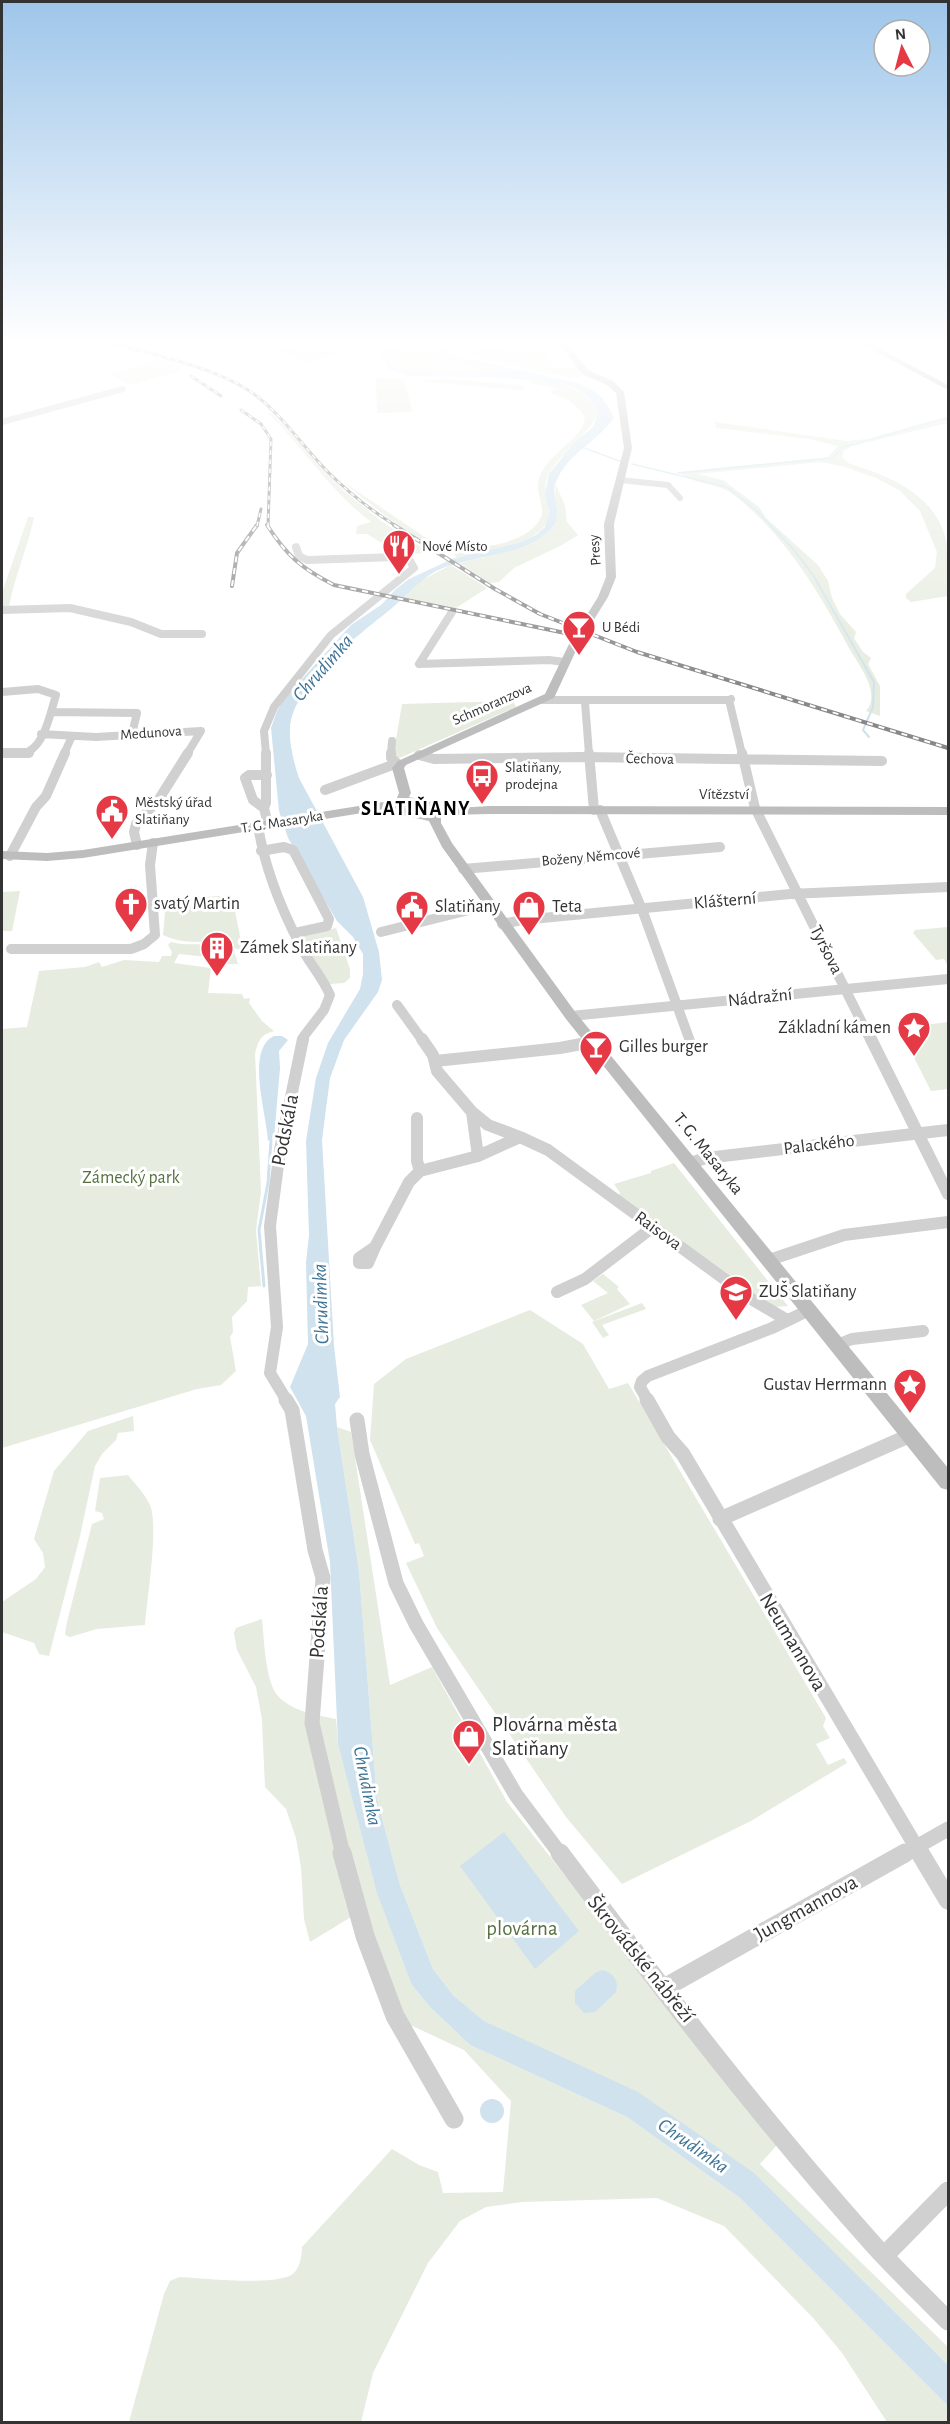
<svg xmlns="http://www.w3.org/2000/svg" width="950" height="2424" font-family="'Alegreya Sans',sans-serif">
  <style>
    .green { fill: #e6ecdf }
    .water { fill: #cfe2ee }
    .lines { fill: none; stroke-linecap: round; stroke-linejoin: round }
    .stream-far2 { stroke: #cfe2ee; stroke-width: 1.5 }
    .stream-far1 { stroke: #cfe2ee; stroke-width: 2 }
    .stream { stroke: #cfe2ee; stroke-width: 3 }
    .street-far5 { stroke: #d0d0d0; stroke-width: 6 }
    .street-far4 { stroke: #d0d0d0; stroke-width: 8 }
    .street-far3 { stroke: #d0d0d0; stroke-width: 10 }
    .street-far2 { stroke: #d0d0d0; stroke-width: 12 }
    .street-far1 { stroke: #d0d0d0; stroke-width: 15 }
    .street { stroke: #d0d0d0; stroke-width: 19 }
    .secondary { fill: #bdbdbd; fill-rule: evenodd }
    .primary { fill: #ababab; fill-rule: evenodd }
    .rail-far1-casing { stroke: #888; stroke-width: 3 }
    .rail-casing { stroke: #888; stroke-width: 4 }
    .rail-far1 { stroke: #fff; stroke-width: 1.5; stroke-dasharray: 4.5; stroke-linecap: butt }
    .rail { stroke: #fff; stroke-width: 2; stroke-dasharray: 6; stroke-linecap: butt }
    .labels { text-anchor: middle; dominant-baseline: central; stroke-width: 6; stroke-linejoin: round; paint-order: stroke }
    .far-poi-label { font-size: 15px; fill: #333; stroke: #fff; text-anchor: start }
    .far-street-label { font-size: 15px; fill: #333; stroke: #fff }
    .street-label { font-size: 18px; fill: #333; stroke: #fff }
    .poi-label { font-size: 18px; fill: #333; stroke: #fff; text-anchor: start }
    .park-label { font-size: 18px; fill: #56703f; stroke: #fff }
    .water-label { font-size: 20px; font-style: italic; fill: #3f7597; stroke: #fff }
    .far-district-label { font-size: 20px; font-weight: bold; letter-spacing: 1.5px; fill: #000; stroke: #fff }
    .near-street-label { font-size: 21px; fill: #333; stroke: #fff }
    .near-poi-label { font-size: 21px; fill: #333; stroke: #fff; text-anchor: start }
    .near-park-label { font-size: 21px; fill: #56703f; stroke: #fff }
  </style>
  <rect width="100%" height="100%" fill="#fff"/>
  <path class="green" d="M296,344H371L304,363L277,350Z
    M401,344H433C444,366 491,365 513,371C487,375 412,378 390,366L388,357Z
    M507,344H542L548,351L552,368H577L582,377H567L463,354Z
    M164,358L187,365L180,368L182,370L131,385L110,375Z
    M376,377L407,380L404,381L413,412L377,413Z
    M443,379L523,385L525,391L417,381Z
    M532,380C562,383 582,385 599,412C588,436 564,449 550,472C540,489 549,495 550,511C551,544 481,552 457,558L450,549C479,548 529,546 542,515C543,504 537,494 538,483C542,456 580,442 585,419C580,406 566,397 552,394L550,391L556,389L528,382Z
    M267,412L273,414L344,491L381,521L431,553L400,554L367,534H356L357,526L371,522C329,490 304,448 267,412Z
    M948,416V423L852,446L844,451L842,457L848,463C888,476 932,492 945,536C950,555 949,576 948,596L911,602L906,598V594L935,568L937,552L920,511L899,490L876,478L842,466L820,462L697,474L723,480L759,507L766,518L818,565L828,581L832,598L840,614L856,632L854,638L863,652L871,658L868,664L880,686V716L866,711C882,693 858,664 849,648C819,592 785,535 734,495C718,482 695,486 680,472L828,457L838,446L809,439L716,428L715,422L846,441L868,439Z
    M342,481L432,542L449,548L441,552L389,519Z
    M556,485L565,505L567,522L578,535L562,545L514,568L499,582L490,583L459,563C491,555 527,551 552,528Z
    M28,517H34C28,547 15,575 9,606L2,607V593Z
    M451,565L487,588L456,608L403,598L422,580Z
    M513,701L516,707L397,759L393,757L402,704Z
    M20,891L12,931H2V892Z
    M232,895L243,952C211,934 192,949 163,935L166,900Z
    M948,927V966L944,959L936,960L913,933L915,930Z
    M336,928L350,969V978L344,983L330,984L299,935Z
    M171,942C194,948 211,939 234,951L238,964H225L226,959L179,954L174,963L211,968L208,993L242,994L244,999L250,998L249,1003L262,1021L274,1031C260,1035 259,1040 255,1053L261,1191L256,1231L261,1286L248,1287L247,1301L232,1317L233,1332L230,1337L236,1371L221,1385L197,1389L2,1448V1029L27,1027L39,971L85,967L99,962L102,967L124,960L159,962L162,956H171L172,952L168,945Z
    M948,1022V1089L931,1091L899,1028Z
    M674,1163L788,1306L774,1307L763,1303L618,1196L620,1193L614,1184L651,1173V1171Z
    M603,1274L619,1287L617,1289L630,1304L594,1321L581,1305L608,1293L593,1281Z
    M642,1303L646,1309L602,1325L609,1335L603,1338L592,1322Z
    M530,1310L583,1344L609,1389L628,1383L826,1718L823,1726L830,1738L816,1744L828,1765L844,1758L847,1763L751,1821L622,1884L566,1817L437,1628L406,1563L424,1556L419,1543L415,1544L370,1440L374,1384L406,1359Z
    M133,1416L134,1431L118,1433L116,1440L102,1454L95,1466L80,1536L49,1656L39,1654L34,1643L2,1632V1602L36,1579L45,1567L43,1553L34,1539L54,1471L88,1431Z
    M337,1427L351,1432L390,1685L432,1667L507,1802L777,2145L760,2164L948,2347V2365L868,2287L532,2044L484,2021L453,1995L433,1969L400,1885L377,1800L359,1571Z
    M128,1475C135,1484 145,1494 150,1505C159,1527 147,1598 145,1625L97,1629L70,1637L65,1635L66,1626L92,1524L104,1519L102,1513L95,1511L100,1478Z
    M262,1619C264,1637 265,1684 279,1697C294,1712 317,1715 336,1719L338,1744L355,1806L412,1985L429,2006L470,2045L627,2117L740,2198L948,2406V2422H887L842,2353L814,2319L724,2226L657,2198L522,2202L486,2207L460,2221L428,2263L373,2373L361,2422H129L164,2294L170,2281L179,2277C200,2278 280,2287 294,2273C300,2267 302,2255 302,2247L392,2149L419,2165L438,2172L443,2193L503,2192L511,2101L464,2050L406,2023L361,1911L310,1942L304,1919L301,1867L296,1838L286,1809L265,1787L262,1720L256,1687L237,1650L234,1633L236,1628Z"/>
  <path class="water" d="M395,344H401L388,357L390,365C411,378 486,375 511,371C489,363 445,368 433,344H439L445,351L459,357L574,382C598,391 603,395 614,418C597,442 567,454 556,482C549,503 569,517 544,535C514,558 470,555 436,571C418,581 404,599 387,612C356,637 293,685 290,728C289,744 294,763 299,778L363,897L379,952L382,980L378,992L344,1040L330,1078L322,1140L334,1346L340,1397L335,1404L337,1427L359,1571L377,1800L400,1885L433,1969L453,1995L484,2021L638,2092L754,2173L948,2365V2406L740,2198L627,2117L470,2045L429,2006L412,1985L377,1893L338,1744L330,1562L306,1416L290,1387L308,1344L306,1263L309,1235L306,1141L316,1078L328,1043L360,989L363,974V954L353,937L337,921L288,838L279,811L271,728L277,711L284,699L351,625L381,605L396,589L409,579L452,559L518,543L536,535L545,527L550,512L545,494L549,474L572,445L593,427L599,412L591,400L579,390L570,386L532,380L484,377L409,376L389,369L381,356Z
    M274,1036H282L288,1040L279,1051L280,1068L274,1138L268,1141C267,1115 245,1049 274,1036Z
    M504,1832L579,1931L535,1969L460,1866Z
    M602,1970C614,1973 619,1981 616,1992L595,2012L584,2013L575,2003V1991L595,1973Z
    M480 2111a12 12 0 1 1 24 0a12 12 0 1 1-24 0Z"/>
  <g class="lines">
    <path class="stream-far2" d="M579,446L622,462
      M632,464L727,487L757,511L771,526
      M678,473L832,458L843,447L948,418"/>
    <path class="stream-far1" d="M770,525L794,550L813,575L874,682L873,707L863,730L869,737"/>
    <path class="stream" d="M264,1286L259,1230L268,1183L271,1140"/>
    <path class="street-far5" d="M2,422L123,389
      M620,480L668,485L680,498"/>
    <path class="street-far4" d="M2,610L70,608L131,622L161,634H202
      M452,612L419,664L549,660L565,662
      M2,692L38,689L56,695C50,714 44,751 21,754
      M731,699L729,700L742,754
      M543,700H729
      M585,702L589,754
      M51,712L137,713L132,734
      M41,734L96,737L201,731L187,754
      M2,753L17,754
      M64,754L72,736
      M266,754L264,731L274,707L331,635L414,568L410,561L396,557L307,560L299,556L296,547
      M391,754L392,741"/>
    <path class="street-far3" d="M2,753H29
      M266,753V803L264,808L268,824
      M391,753V758L399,765
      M589,753L594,810
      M742,753L755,808L871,1041
      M419,755L434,759L582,757L882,761
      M325,790L395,764
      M264,808L253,800L245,778L249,775H267
      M600,810L643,912L690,1041
      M258,825C264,866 280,906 299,943C308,962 322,976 330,995L324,1010L304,1036L303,1041
      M137,845L134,832L136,824L159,799L188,753
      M261,851L284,847L293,850L329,919L327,926L295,933
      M10,856L36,807L46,796L65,753
      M463,869L720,847
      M502,924L522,920L790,894L948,887
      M381,932L489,905
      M11,949H131L144,944L155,935L150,865L153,843
      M397,1005L423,1041
      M571,1016L948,979"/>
    <path class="street-far2" d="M871,1039L948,1194
      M435,1061L560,1048L592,1042
      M472,1112L488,1125L520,1137L478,1156
      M417,1118V1161L420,1171L478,1156L472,1112L437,1071L433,1055L422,1039
      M520,1137L548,1150L753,1300L787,1320
      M690,1163L706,1158L948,1130
      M375,1247L368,1263H359V1258Z
      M375,1247L409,1182L420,1171
      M769,1260L844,1235L948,1222
      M557,1292L585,1279L653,1227
      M837,1345L852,1339L923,1331
      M287,1401L270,1373L277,1327L270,1226L280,1150L303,1039
      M648,1401L640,1387L642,1381L648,1376L772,1328L809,1310"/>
    <path class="street-far1" d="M286,1400L292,1410L315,1550L323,1578L312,1723L343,1855
      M647,1400L668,1437L683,1454L921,1855
      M357,1420L362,1454L396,1583L416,1624L516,1795L561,1855
      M720,1519L911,1435
      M902,1855L948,1829"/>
    <path class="street" d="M342,1853L365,1936L395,2016L454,2119
      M560,1853C659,1985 762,2120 872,2243C896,2270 923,2295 948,2321
      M920,1853L948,1900
      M664,1988L905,1853
      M884,2256L948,2191"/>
    <path class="secondary" d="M560,344H568L588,370L613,381L624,392L632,448L614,524L616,577L608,597L580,642L554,698L406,765L404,768L411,793L409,797L431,802L441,809L489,806L948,807V815L489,814L449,815L441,817V823L452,843L576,1013L948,1468V1490L941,1488L566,1019L442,847L429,821L398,814L393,808L83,858L47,861L2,859V851L47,853L83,850L396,800L399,793L392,768L398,761L545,694L570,642L598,597L606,577L604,524L624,448L616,393L607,385L582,374ZM408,805L418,806L429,812L425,814L406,808L405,807Z"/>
    <path class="primary" d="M861,344H871L948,385V390Z"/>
    <defs>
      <path id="rail-far1" d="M114,344C155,355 213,367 248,390C280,411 301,445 328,472C349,493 372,511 396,526
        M191,376L221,396
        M241,410L261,424L271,439L268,526
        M257,526L261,509"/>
      <path id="rail" d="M267,525C287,556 301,568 334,585L570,634
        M394,525L495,589L540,614L637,652L948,748
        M232,586L237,553L257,525"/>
    </defs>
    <use href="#rail-far1" class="rail-far1-casing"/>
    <use href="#rail" class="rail-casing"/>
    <use href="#rail-far1" class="rail-far1"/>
    <use href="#rail" class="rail"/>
  </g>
  <linearGradient id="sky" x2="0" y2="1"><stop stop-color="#9ec6ea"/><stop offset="0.5" stop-color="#fff"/><stop offset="1" stop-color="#fff" stop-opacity="0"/></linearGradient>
  <rect width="950" height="684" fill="url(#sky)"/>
  <defs>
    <symbol id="restaurant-pin" viewBox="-11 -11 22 30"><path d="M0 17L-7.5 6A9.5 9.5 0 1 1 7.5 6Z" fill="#e63946" stroke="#fff"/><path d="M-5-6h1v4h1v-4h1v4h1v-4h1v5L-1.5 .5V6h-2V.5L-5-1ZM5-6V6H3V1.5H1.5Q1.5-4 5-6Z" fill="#fff"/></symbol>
    <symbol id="bar-pin" viewBox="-11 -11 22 30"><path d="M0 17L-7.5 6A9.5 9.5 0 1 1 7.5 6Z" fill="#e63946" stroke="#fff"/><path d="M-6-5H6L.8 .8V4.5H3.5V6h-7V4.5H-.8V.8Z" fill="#fff"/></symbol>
    <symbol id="bus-pin" viewBox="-11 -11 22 30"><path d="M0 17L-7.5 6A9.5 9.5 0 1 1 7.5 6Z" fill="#e63946" stroke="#fff"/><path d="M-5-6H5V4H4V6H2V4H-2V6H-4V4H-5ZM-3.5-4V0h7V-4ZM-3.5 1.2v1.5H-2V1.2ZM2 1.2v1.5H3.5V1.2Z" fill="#fff"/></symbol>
    <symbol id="civic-pin" viewBox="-11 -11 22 30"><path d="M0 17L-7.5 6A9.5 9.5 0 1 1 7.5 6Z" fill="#e63946" stroke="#fff"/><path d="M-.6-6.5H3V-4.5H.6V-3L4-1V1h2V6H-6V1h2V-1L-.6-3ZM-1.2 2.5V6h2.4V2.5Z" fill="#fff"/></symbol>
    <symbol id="church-pin" viewBox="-11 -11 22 30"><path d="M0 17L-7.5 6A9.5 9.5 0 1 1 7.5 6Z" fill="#e63946" stroke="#fff"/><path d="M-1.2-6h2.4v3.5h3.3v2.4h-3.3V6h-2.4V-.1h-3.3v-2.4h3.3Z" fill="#fff"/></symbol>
    <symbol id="shop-pin" viewBox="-11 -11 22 30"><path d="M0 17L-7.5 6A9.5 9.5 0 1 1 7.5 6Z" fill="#e63946" stroke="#fff"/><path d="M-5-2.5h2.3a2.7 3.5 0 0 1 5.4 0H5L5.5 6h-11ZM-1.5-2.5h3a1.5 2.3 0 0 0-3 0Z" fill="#fff"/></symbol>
    <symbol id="building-pin" viewBox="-11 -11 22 30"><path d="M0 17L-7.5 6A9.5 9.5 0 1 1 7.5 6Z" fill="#e63946" stroke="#fff"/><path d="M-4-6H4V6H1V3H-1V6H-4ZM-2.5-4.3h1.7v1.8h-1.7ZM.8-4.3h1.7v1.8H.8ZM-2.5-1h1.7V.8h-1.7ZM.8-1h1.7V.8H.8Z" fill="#fff"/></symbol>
    <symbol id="sight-pin" viewBox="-11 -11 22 30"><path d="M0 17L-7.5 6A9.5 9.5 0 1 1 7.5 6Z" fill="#e63946" stroke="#fff"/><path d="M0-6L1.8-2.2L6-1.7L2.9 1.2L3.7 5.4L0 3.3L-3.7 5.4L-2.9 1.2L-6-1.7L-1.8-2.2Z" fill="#fff"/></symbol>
    <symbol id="school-pin" viewBox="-11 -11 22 30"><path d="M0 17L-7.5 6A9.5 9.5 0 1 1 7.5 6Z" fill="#e63946" stroke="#fff"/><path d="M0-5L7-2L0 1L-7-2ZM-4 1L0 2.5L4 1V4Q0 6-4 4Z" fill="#fff"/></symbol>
  </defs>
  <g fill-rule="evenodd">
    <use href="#restaurant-pin" x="380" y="527" width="38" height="52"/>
    <use href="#bar-pin" x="560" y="608" width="38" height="52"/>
    <use href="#bus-pin" x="463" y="757" width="38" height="52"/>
    <use href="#civic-pin" x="93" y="792" width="38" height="52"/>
    <use href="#church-pin" x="112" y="885" width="38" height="52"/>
    <use href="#civic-pin" x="393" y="888" width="38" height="52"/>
    <use href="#shop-pin" x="510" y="888" width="38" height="52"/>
    <use href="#building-pin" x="198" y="929" width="38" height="52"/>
    <use href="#sight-pin" x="895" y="1009" width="38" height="52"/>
    <use href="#bar-pin" x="577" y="1028" width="38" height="52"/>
    <use href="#school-pin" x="717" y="1273" width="38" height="52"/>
    <use href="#sight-pin" x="891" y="1366" width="38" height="52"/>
    <use href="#shop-pin" x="450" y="1717" width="38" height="52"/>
  </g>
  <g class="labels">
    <g class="far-poi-label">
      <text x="422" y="546">Nové Místo</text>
      <text x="602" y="627">U Bédi</text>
      <text x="505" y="767">Slatiňany,<tspan x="505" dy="17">prodejna</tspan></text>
      <text x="135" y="802">Městský úřad<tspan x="135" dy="17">Slatiňany</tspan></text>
    </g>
    <g class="far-street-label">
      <text transform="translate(595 550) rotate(-95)">Presy</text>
      <text transform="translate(492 704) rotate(-24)">Schmoranzova</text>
      <text transform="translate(151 733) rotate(-4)">Medunova</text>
      <text transform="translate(650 759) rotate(1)">Čechova</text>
      <text x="724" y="794">Vítězství</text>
      <text transform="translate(282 822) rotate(-9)">T. G. Masaryka</text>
      <text transform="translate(591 857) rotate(-5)">Boženy Němcové</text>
    </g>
    <g class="street-label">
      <text transform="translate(725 901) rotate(-5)">Klášterní</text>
      <text transform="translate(826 950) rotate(63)">Tyršova</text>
      <text transform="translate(760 998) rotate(-6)">Nádražní</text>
      <text transform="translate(819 1145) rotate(-7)">Palackého</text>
      <text transform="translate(708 1154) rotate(51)">T. G. Masaryka</text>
      <text transform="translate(658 1231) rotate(36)">Raisova</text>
    </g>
    <g class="poi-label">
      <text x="154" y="904">svatý Martin</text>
      <text x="435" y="907">Slatiňany</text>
      <text x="552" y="907">Teta</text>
      <text x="240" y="948">Zámek Slatiňany</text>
      <text x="891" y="1028" text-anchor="end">Základní kámen</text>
      <text x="619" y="1047">Gilles burger</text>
      <text x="759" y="1292">ZUŠ Slatiňany</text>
      <text x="887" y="1385" text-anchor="end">Gustav Herrmann</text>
    </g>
    <g class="park-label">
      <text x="131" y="1178">Zámecký park</text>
    </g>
    <g class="water-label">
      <text transform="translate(323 668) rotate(-49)">Chrudimka</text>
      <text transform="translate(321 1304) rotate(-92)">Chrudimka</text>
      <text transform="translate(367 1786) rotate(79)">Chrudimka</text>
      <text transform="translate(693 2146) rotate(35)">Chrudimka</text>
    </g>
    <g class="far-district-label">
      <text x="416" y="809">SLATIŇANY</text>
    </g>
    <g class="near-street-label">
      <text transform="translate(285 1130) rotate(-79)">Podskála</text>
      <text transform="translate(319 1622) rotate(-86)">Podskála</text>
      <text transform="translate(793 1642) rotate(59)">Neumannova</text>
      <text transform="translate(806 1908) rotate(-29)">Jungmannova</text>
      <text transform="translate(641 1959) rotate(51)">Škrovádské nábřeží</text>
    </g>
    <g class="near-poi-label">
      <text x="492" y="1724">Plovárna města<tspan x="492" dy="24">Slatiňany</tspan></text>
    </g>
    <g class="near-park-label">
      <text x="522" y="1928">plovárna</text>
    </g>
  </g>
  <rect width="950" height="2424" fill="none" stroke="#333333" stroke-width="6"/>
  <g transform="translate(902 48) rotate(354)"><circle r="28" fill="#ffffff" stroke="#adadad" stroke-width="1.5"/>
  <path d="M0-4.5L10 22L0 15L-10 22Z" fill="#e63946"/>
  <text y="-9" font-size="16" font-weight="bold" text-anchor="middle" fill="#333333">N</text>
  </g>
</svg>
